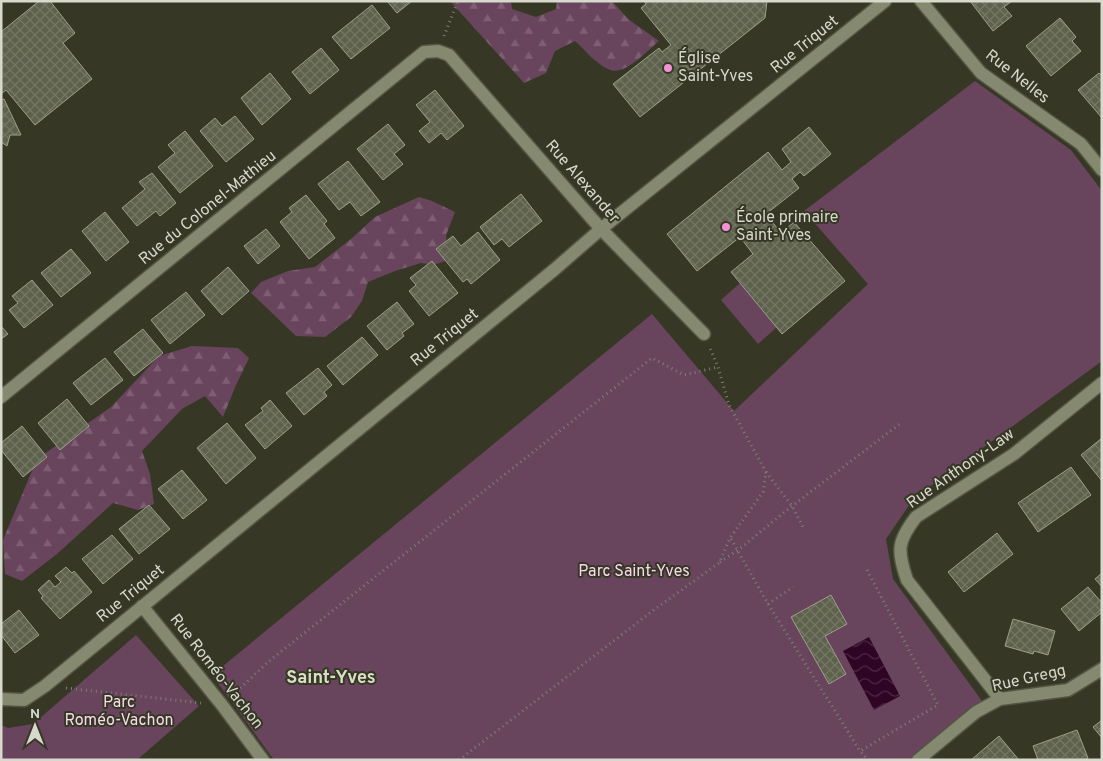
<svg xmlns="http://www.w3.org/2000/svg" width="1103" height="761" font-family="Overpass,sans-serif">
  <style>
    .forest { fill: url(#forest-firs) }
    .park { fill: #68445d }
    .water { fill: url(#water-waves) }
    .building { fill: url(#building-cross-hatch); stroke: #9b9f88 }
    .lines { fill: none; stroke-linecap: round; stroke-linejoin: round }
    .minor-casing { stroke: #535543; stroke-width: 15 }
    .path { stroke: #7e8071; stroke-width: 3; stroke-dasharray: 1 4; stroke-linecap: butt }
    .minor { stroke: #858970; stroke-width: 12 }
    .poi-dot { fill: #f291d6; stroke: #363825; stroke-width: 2 }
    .labels { text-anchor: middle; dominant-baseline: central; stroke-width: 4; stroke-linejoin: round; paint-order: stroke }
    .street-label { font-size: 16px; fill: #d7d9cd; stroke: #363825 }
    .poi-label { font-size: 16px; fill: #d7d9cd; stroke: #363825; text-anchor: start }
    .park-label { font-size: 16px; fill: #f7d8ec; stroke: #363825 }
    .neighbourhood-label { font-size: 18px; font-weight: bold; fill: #dbdec7; stroke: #363825 }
  </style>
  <defs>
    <pattern id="forest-firs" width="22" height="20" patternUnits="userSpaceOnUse" patternTransform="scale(1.25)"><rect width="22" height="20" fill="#68445d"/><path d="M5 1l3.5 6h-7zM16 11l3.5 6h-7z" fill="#7d5e73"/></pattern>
    <pattern id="water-waves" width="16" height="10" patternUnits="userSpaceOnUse" patternTransform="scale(1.25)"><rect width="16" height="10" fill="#2f0526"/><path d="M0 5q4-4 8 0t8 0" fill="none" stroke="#4c2944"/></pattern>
    <pattern id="building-cross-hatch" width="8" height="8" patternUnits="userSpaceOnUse" patternTransform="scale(1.25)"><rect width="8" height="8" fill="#5e614c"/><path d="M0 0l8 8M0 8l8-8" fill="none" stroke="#747765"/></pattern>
  </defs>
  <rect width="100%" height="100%" fill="#363825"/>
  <path class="forest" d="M450,1H511L512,9L536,17L556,9L557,1H612L628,19L659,41C648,50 623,78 608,69C595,63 585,50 575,41L555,51L546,73L524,83Z
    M419,197L432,201L455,212L446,235L448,260L434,265L421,263L395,271L368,282L362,301L351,317L325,337L296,336L251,293L261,282L288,271L315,267L351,239L375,217Z
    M192,346L238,348L249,358L236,385L223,417L205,396L182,409L142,451L150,474L154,504L138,510L113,503L57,554L22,581L5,574L3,540L37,459L111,407L159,356Z"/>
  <path class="park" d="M975,81L1071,150L1102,191V361L914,498L886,539L893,579L982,701L910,760H274L212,675L652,314L734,411L868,284L804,211Z
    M740,283L777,327L758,344L721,300Z
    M136,635L199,706L137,760H1V725L8,728L33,724Z"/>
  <path class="water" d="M869,637L900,696L874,710L843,651Z"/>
  <path class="building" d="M39,1H50L75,33L63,43L92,79L35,125L6,90L1,94V32Z
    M387,1H412L397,13Z
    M644,1H767L765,18L640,117L613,84L659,48L662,52L671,45L641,8L646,4Z
    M970,1H1012L1004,7L1012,16L993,31Z
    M372,5L390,28L351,59L332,37Z
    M1060,18L1076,37L1072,41L1081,51L1051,76L1026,46Z
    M321,48L339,70L310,94L292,72Z
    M270,73L291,99L262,125L241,98Z
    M1099,73L1102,76V118L1078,90Z
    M435,90L464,126L447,140L441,133L429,143L419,131L430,122L416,105Z
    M4,99L21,135H10L7,146L1,142V100Z
    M235,116L254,139L226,162L200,131L215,118L222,126Z
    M388,124L405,145L394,154L403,164L383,180L357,149Z
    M809,127L831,154L804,176L800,172L792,179L799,188L766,214L781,233L794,222L845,281L782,334L731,272L753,254L740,237L697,271L667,234L768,152L782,170L791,162L782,149Z
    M185,131L213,166L180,193L158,167L175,153L168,145Z
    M348,161L380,202L361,216L350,202L339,210L318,184Z
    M152,173L176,203L160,216L156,211L137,226L122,208L145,189L139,182Z
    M521,194L542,221L509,247L502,239L494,245L480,227Z
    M306,195L327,221L324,224L335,238L309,259L280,222L292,212L289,208Z
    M105,212L129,242L106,261L82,231Z
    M266,229L280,246L258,264L244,246Z
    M478,232L500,260L471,284L467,279L463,282L436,249L453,236L461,246Z
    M71,249L91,273L61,297L41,273Z
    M432,261L458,293L429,316L409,291L416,285L410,278Z
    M228,267L249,291L222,315L201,291Z
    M32,280L53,305L24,328L9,310L18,303L12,296Z
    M186,292L205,315L170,344L151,320Z
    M397,302L414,324L402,333L404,336L387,350L367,326Z
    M1,326L8,334L1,339Z
    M143,329L163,353L134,376L114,352Z
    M362,337L378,355L343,385L327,366Z
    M105,358L123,380L91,405L73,383Z
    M318,368L332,385L324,392L327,396L304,415L286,393Z
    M67,399L89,426L60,450L38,423Z
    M270,400L292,426L265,449L245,425L263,411L261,408Z
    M227,423L256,458L226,484L197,448Z
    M22,426L47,457L23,477L1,450V443Z
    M1102,438V481L1081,455Z
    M1071,467L1091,495L1038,532L1018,503Z
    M182,470L207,500L183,519L158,489Z
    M149,505L170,529L139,554L119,529Z
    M997,533L1013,554L964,592L948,572Z
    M112,535L133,559L103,584L82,559Z
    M66,567L72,573L74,571L92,592L60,619L41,598L43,596L38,590L49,580L55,587L61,582L55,576Z
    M1102,573V587L1095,579Z
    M1088,587L1102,603V612L1079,631L1061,609Z
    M831,595L847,624L825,636L846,674L829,684L791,617Z
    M19,610L39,635L15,653L1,635V624Z
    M1013,619L1055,631L1048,655L1034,651L1033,654L1005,646Z
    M1102,720V738L1093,727Z
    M1077,730L1088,758L1082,760H1038L1033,746Z
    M999,736L1019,760H971Z"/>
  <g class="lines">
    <defs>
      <path id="minor" d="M921,1L981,73L1081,144L1102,170
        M1,397L424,52L438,51L449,55L601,229L704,334
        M142,606L222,705L263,760
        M1,699L24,700L45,686L555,269L601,229L885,1
        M1000,699L907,580C897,550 897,542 916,517L1014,454L1102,383
        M918,760L976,712L1000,699L1068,690L1102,669"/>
    </defs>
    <use href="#minor" class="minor-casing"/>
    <path class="path" d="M444,36L458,1
      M766,472L792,506L803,527
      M731,539L768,604L860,751
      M720,562L738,550L792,506L901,423
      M867,570L938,705L860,751L868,760
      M768,604L793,587
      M66,688L201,703
      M233,695L269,661L652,358L684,375L718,367
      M459,760L655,609L719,563L730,538L763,492L766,472L729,405L718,367L710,348"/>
    <use href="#minor" class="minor"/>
  </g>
  <g class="poi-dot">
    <circle cx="668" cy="68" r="5"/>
    <circle cx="726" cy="227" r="5"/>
  </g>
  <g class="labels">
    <g class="street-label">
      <text transform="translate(805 45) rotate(-39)">Rue Triquet</text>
      <text transform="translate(1017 77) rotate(38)">Rue Nelles</text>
      <text transform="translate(582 182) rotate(49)">Rue Alexander</text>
      <text transform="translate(208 208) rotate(-39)">Rue du Colonel-Mathieu</text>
      <text transform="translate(445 338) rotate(-39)">Rue Triquet</text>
      <text transform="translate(961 469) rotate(-35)">Rue Anthony-Law</text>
      <text transform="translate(131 594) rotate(-39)">Rue Triquet</text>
      <text transform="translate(216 672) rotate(52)">Rue Roméo-Vachon</text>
      <text transform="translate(1029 679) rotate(-13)">Rue Gregg</text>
    </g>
    <g class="poi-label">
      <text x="678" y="59">Église<tspan x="678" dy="18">Saint-Yves</tspan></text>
      <text x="736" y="218">École primaire<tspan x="736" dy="18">Saint-Yves</tspan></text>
    </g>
    <g class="park-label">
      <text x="634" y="572">Parc Saint-Yves</text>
      <text x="119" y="703">Parc<tspan x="119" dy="18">Roméo-Vachon</tspan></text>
    </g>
    <g class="neighbourhood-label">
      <text x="331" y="678">Saint-Yves</text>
    </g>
  </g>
  <rect width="1103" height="761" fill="none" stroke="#d7d9cd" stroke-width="5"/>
  <g transform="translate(35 726)" stroke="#363825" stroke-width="4" paint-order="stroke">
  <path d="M0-4L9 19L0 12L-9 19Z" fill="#d7d9cd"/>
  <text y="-8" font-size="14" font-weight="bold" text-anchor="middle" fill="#d7d9cd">N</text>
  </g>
</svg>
